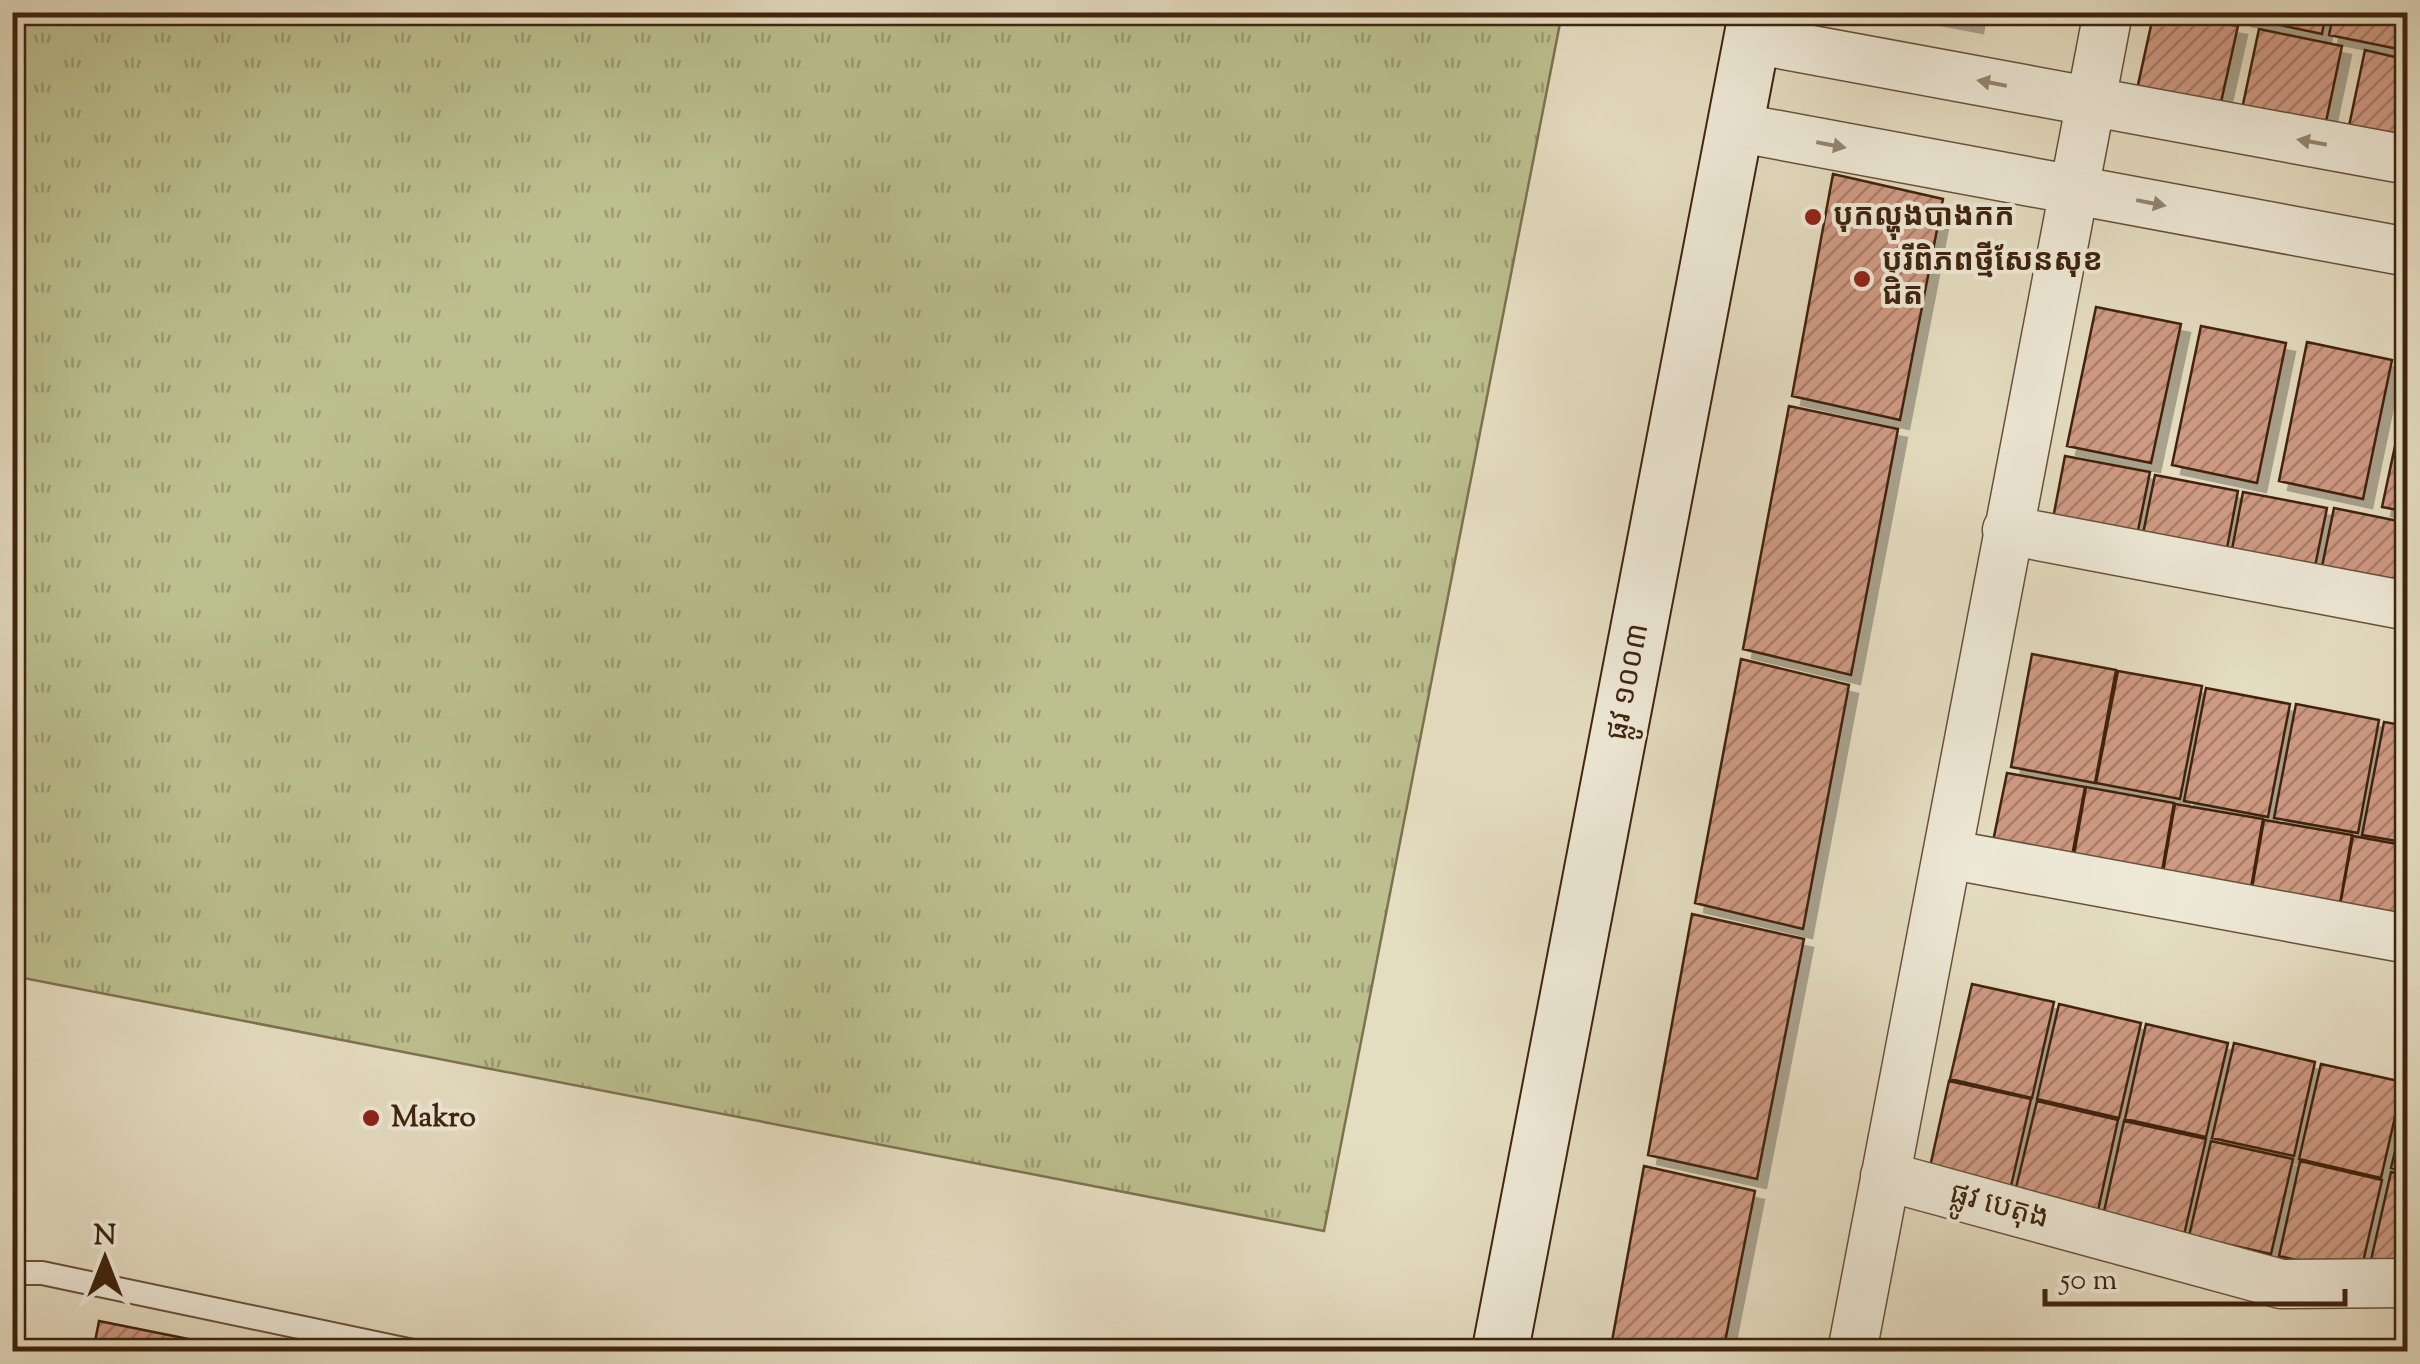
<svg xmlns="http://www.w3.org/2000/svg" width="2420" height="1364" font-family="'Sorts Mill Goudy','Noto Sans Khmer',serif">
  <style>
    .grass { fill: url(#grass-tufts); stroke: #7e724e; stroke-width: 2.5 }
    .building { fill: url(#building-hatch); stroke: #3f240d; stroke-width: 2.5; filter: url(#shadow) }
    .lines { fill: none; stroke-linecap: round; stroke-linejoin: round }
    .lane-casing { stroke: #68523a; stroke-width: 26 }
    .street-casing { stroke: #68523a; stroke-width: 51 }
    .secondary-casing { stroke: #3f240d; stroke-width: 59 }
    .lane { stroke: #eee9d7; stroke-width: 22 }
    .street { stroke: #eee9d7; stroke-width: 48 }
    .secondary { stroke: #eee9d7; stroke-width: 55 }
    .oneway { fill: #968672 }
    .poi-dot { fill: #8f2418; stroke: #eee9d7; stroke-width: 4 }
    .labels { text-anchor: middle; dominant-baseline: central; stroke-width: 8; stroke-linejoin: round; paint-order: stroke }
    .poi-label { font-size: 30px; font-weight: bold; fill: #3f240d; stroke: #eee9d7; text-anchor: start }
    .street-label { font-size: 30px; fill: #3f240d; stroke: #eee9d7 }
  </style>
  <defs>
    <pattern id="grass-tufts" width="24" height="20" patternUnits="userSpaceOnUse" patternTransform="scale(2.5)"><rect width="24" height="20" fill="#bcbf8e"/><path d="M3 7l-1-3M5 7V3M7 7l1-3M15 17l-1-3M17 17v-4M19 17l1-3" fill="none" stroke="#9a9b72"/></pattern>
    <pattern id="building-hatch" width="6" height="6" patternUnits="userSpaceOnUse" patternTransform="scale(2.5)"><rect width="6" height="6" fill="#cf9a83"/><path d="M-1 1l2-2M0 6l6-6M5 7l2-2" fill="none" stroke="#a97d6a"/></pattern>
    <filter id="shadow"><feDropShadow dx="9" dy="9" stdDeviation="0" flood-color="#0004"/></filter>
  </defs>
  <rect width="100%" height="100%" fill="#e5ddc1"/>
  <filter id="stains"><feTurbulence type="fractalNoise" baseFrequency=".002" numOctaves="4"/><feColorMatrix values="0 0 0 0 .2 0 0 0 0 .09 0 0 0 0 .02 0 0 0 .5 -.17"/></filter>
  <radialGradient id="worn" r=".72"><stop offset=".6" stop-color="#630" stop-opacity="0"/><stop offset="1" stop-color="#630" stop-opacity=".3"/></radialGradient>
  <path class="grass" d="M12,13H1562L1324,1231L13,976Z"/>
  <path class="building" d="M1911,12H1976L1974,24Z
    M2154,12L2238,26L2217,120L2134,103Z
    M2243,12H2326L2322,34L2242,17Z
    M2334,12H2408V51L2329,35Z
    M2259,29L2342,46L2322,141L2239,123Z
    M2365,50L2408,60V158L2345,145Z
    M1833,174L1943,199L1900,420L1792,396Z
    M2096,307L2181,324L2151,463L2067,446Z
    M2201,326L2286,343L2257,483L2172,465Z
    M2307,342L2392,360L2363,499L2279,481Z
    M2408,385V512L2382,507Z
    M1789,406L1898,429L1851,675L1743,649Z
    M2065,456L2150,472L2134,550L2050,534Z
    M2155,475L2238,491L2223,569L2139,553Z
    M2243,492L2327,508L2311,586L2228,570Z
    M2334,508L2408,523V572L2401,602L2318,586Z
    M2032,654L2116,670L2095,783L2011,767Z
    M1741,659L1849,685L1803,929L1695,903Z
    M2118,671L2202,686L2180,799L2096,783Z
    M2206,688L2290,704L2268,817L2184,801Z
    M2296,704L2379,720L2358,833L2274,818Z
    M2384,722L2408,726V843L2362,835Z
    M2007,773L2085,787L2069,872L1990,856Z
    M2086,787L2174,803L2159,888L2071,872Z
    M2175,804L2263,819L2248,905L2160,889Z
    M2264,820L2352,835L2337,921L2249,905Z
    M2353,836L2408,846V934L2337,921Z
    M1692,914L1804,939L1757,1179L1648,1155Z
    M1972,984L2054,1002L2032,1098L1950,1079Z
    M2059,1004L2141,1023L2119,1118L2037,1099Z
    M2146,1024L2228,1043L2206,1137L2125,1119Z
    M2234,1043L2315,1062L2294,1156L2212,1138Z
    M2321,1064L2403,1082L2381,1178L2299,1159Z
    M1949,1081L2031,1099L2009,1195L1928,1176Z
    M2408,1097V1172L2391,1168Z
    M2037,1101L2118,1120L2097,1215L2014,1196Z
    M2124,1121L2206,1139L2184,1235L2103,1216Z
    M2211,1141L2293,1159L2271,1254L2189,1236Z
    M2300,1161L2382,1180L2360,1275L2279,1256Z
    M1644,1166L1755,1191L1723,1352H1610Z
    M2391,1172L2408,1176V1268L2371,1260Z
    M99,1321L253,1352H93Z"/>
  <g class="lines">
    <defs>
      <path id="lane" d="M12,1273H42L418,1352"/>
      <path id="street" d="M1752,39L2408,160
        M1735,127L2408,252
        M2007,530L2408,606
        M1947,854L2408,939
        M1885,1176L2281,1284L2408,1283
        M1852,1352L2108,12"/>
      <path id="secondary" d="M1500,1352L1757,12"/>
    </defs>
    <use href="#lane" class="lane-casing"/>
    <use href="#street" class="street-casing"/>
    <use href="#secondary" class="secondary-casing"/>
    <use href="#lane" class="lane"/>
    <use href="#street" class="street"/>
    <use href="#secondary" class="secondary"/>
  </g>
  <defs><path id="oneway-solid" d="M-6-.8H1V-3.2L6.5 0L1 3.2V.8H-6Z" transform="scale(2.5)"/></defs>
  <g class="oneway">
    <use href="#oneway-solid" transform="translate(1992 83) rotate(-169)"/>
    <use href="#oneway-solid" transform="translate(2312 142) rotate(-170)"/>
    <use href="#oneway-solid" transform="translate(1831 145) rotate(11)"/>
    <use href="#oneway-solid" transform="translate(2151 203) rotate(11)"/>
  </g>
  <g class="poi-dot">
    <circle cx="1813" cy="217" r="10"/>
    <circle cx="1862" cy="279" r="10"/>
    <circle cx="371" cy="1118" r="10"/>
  </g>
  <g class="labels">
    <g class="poi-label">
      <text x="1833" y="217">បុកល្ហុងបាងកក</text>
      <text x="1882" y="262">បុរីពិភពថ្មីសែនសុខ<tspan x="1882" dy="34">ជិត</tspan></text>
      <text x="391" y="1118">Makro</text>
    </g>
    <g class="street-label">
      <text transform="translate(1629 682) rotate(-79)">ផ្លូវ ១០០៣</text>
      <text transform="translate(1999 1207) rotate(15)">ផ្លូវ បេតុង</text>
    </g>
  </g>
  <rect width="2420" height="1364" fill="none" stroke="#e5ddc1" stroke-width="50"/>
  <rect x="15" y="15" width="2390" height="1334" fill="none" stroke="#3f240d" stroke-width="5"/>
  <rect x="25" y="25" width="2370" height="1314" fill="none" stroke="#3f240d" stroke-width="2.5"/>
  <g transform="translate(105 1259)" stroke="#eee9d7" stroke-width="8" paint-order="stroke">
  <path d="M0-8L18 38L0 25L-18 38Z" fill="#3f240d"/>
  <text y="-15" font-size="28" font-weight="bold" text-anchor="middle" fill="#3f240d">N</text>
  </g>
  <path d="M2045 1289v15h300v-15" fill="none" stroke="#3f240d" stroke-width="5"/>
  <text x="2060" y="1289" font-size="30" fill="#3f240d" stroke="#eee9d7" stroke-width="8" paint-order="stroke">50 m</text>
  <rect width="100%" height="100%" filter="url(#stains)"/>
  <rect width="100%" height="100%" fill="url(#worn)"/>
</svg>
